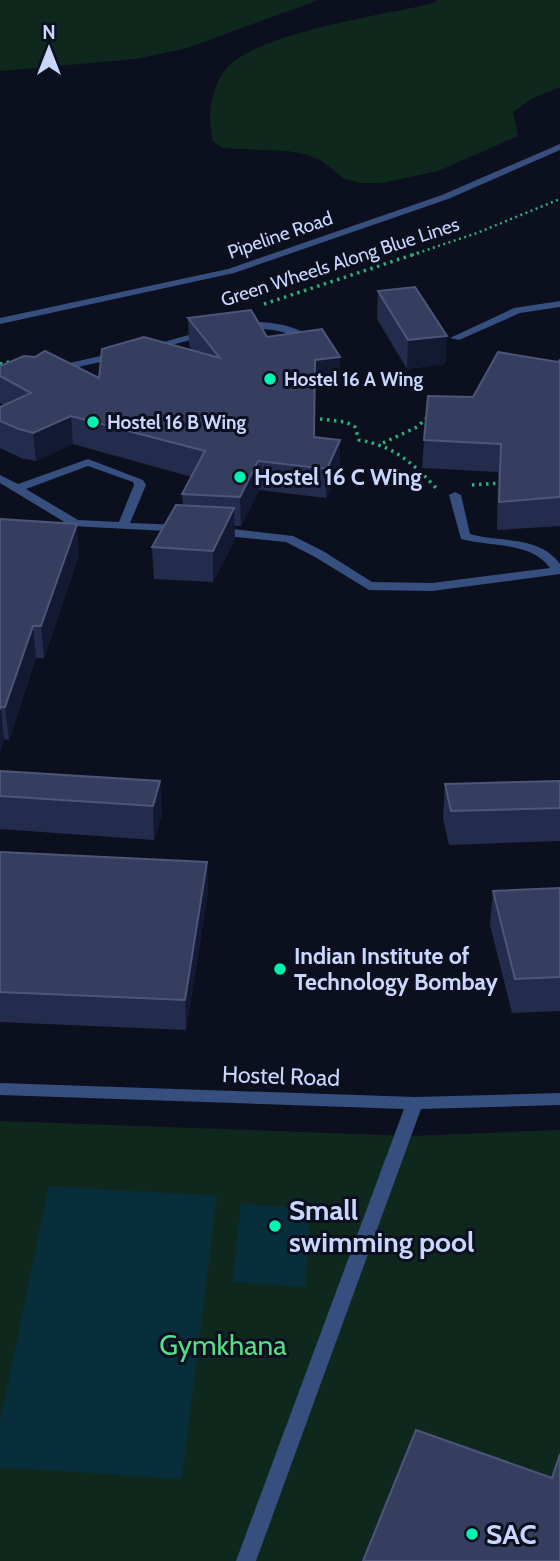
<svg xmlns="http://www.w3.org/2000/svg" width="560" height="1561" font-family="Cabin,sans-serif">
  <style>
    .green { fill: #0f281e }
    .water { fill: #082e3b }
    .lines { fill: none; stroke-linecap: round; stroke-linejoin: round }
    .path-far1 { stroke: #2cb077; stroke-width: 2.5; stroke-dasharray: 2 3.5; stroke-linecap: butt }
    .path { stroke: #2cb077; stroke-width: 3.5; stroke-dasharray: 2.5 4.5; stroke-linecap: butt }
    .lane { fill: #364f7e; fill-rule: evenodd }
    .wall { fill: #242c4d }
    .shaded-wall { fill: #131932 }
    .building { fill: #363e60; stroke: #4d5679; stroke-width: 2 }
    .poi-dot { fill: #00f4b1; stroke: #0c101e; stroke-width: 2.5 }
    .labels { text-anchor: middle; dominant-baseline: central; stroke-width: 6; stroke-linejoin: round; paint-order: stroke }
    .far-street-label { font-size: 19px; fill: #c9d7ff; stroke: #0c101e }
    .far-poi-label { font-size: 19px; font-weight: bold; fill: #c9d7ff; stroke: #0c101e; text-anchor: start }
    .poi-label { font-size: 23px; font-weight: bold; fill: #c9d7ff; stroke: #0c101e; text-anchor: start }
    .street-label { font-size: 23px; fill: #c9d7ff; stroke: #0c101e }
    .near-poi-label { font-size: 28px; font-weight: bold; fill: #c9d7ff; stroke: #0c101e; text-anchor: start }
    .near-park-label { font-size: 28px; fill: #55df89; stroke: #0c101e }
  </style>
  <rect width="100%" height="100%" fill="#0c101e"/>
  <path class="green" d="M0,0H318L187,48L136,59L0,71Z
    M438,0H560V87L531,99L513,112L518,136L438,171L382,183H360L343,178L322,161L308,155L288,151L223,148L213,141C207,115 210,91 226,69C253,34 386,14 431,4Z
    M0,1121L411,1136L560,1130V1561H0Z"/>
  <path class="water" d="M49,1186L217,1196L182,1479L0,1467V1422Z
    M241,1204L311,1208L305,1287L232,1282Z"/>
  <g class="lines">
    <path class="path-far1" d="M412,255L477,233L560,199"/>
    <path class="path" d="M264,304L418,253
      M0,364L13,361
      M320,419L346,422L355,427L359,440C394,446 413,463 436,488
      M383,443L417,427L429,416
      M472,485L502,483"/>
    <path class="lane" d="M560,144V150L448,199L234,273L0,324V318L228,269L442,195Z
      M560,301V307L520,313L459,340L450,338L514,308Z
      M252,322C276,322 301,326 318,343L309,345C289,330 268,328 243,329L238,326Z
      M206,330L210,331V335L148,351L143,348Z
      M118,352L123,355L122,357L56,372L51,369L52,367Z
      M88,459L143,480L146,485L130,523L182,525L186,526V532L71,526L0,483V475L18,484ZM88,466L133,482L134,485L119,522L78,520L26,489Z
      M455,492L461,495L470,534C501,543 539,535 560,564V574L432,591L369,590L315,557L286,542L216,535L210,531L216,527L293,536L323,551L372,582L432,583L550,568C531,541 490,547 461,539L449,495Z
      M0,1083L415,1097L560,1093V1105L421,1109L256,1561H236L404,1109L0,1095Z"/>
  </g>
  <path class="wall" d="M378,291L447,336L445,364L407,369L377,319Z
    M188,318L267,337L340,357V385L315,388L314,437L340,469L326,498L259,490L241,526H234L235,539L213,582L154,579L152,547L183,505L182,494L192,477L73,444L36,461L21,458L0,448V407L4,405L0,403V366L99,378L192,350L189,345Z
    M560,360V526L497,530L498,472L422,468L424,440L473,397L558,362Z
    M0,519L79,555L44,658H36L9,740L4,739L0,752Z
    M0,771L160,781L162,814L154,840L0,829Z
    M560,781V841L449,845L443,818L445,784Z
    M0,852L207,862L208,892L186,1030L0,1022Z
    M560,888V1011L512,1013L490,925L493,891Z"/>
  <path class="shaded-wall" d="M447,336L445,364L407,369L408,340Z
    M340,357V385L314,388L315,360Z
    M71,416L73,444L36,461L33,433Z
    M340,440V469L326,498L327,469Z
    M258,461L259,490L241,526L240,497Z
    M234,508L235,539L213,582V551Z
    M77,524L79,555L44,658L41,626Z
    M33,626L36,658L9,740L5,707Z
    M1,707L4,739L0,752V709Z
    M160,781L162,814L154,840L153,806Z
    M207,862L208,892L186,1030L185,1000Z"/>
  <path class="building" d="M415,287L447,336L408,340L378,291Z
    M251,310L267,337L322,329L340,357L315,360L314,437L340,440L327,469L258,461L240,497L182,494L205,451L71,416L33,433L19,429L0,421V407L31,393L0,376V366L24,356L35,357L45,351L99,378L102,349L144,337L220,358L188,318Z
    M498,352L558,362L560,360V497L499,502L501,444L424,440L428,396L473,397Z
    M176,505L234,508L213,551L152,547Z
    M0,519L77,524L41,626H33L5,707H1L0,709Z
    M0,771L160,781L153,806L0,796Z
    M560,781V808L451,811L445,784Z
    M0,852L207,862L185,1000L0,992Z
    M560,888V977L515,979L493,891Z
    M416,1430L552,1478L560,1454V1561H363Z"/>
  <g class="poi-dot">
    <circle cx="270" cy="379" r="7"/>
    <circle cx="93" cy="422" r="7"/>
    <circle cx="240" cy="477" r="7"/>
    <circle cx="280" cy="969" r="7"/>
    <circle cx="275" cy="1226" r="7"/>
    <circle cx="472" cy="1534" r="7"/>
  </g>
  <g class="labels">
    <g class="far-street-label">
      <text transform="translate(280 235) rotate(-19)">Pipeline Road</text>
      <text transform="translate(340 262) rotate(-18)">Green Wheels Along Blue Lines</text>
    </g>
    <g class="far-poi-label">
      <text x="284" y="379">Hostel 16 A Wing</text>
      <text x="107" y="422">Hostel 16 B Wing</text>
    </g>
    <g class="poi-label">
      <text x="254" y="477">Hostel 16 C Wing</text>
      <text x="294" y="956">Indian Institute of<tspan x="294" dy="26">Technology Bombay</tspan></text>
    </g>
    <g class="street-label">
      <text transform="translate(281 1076) rotate(2)">Hostel Road</text>
    </g>
    <g class="near-poi-label">
      <text x="289" y="1210">Small<tspan x="289" dy="32">swimming pool</tspan></text>
      <text x="486" y="1534">SAC</text>
    </g>
    <g class="near-park-label">
      <text x="223" y="1345">Gymkhana</text>
    </g>
  </g>
  <g transform="translate(49 49)" stroke="#0c101e" stroke-width="5" paint-order="stroke">
  <path d="M0-5L12 26L0 18L-12 26Z" fill="#c9d7ff"/>
  <text y="-10" font-size="19" font-weight="bold" text-anchor="middle" fill="#c9d7ff">N</text>
  </g>
</svg>
